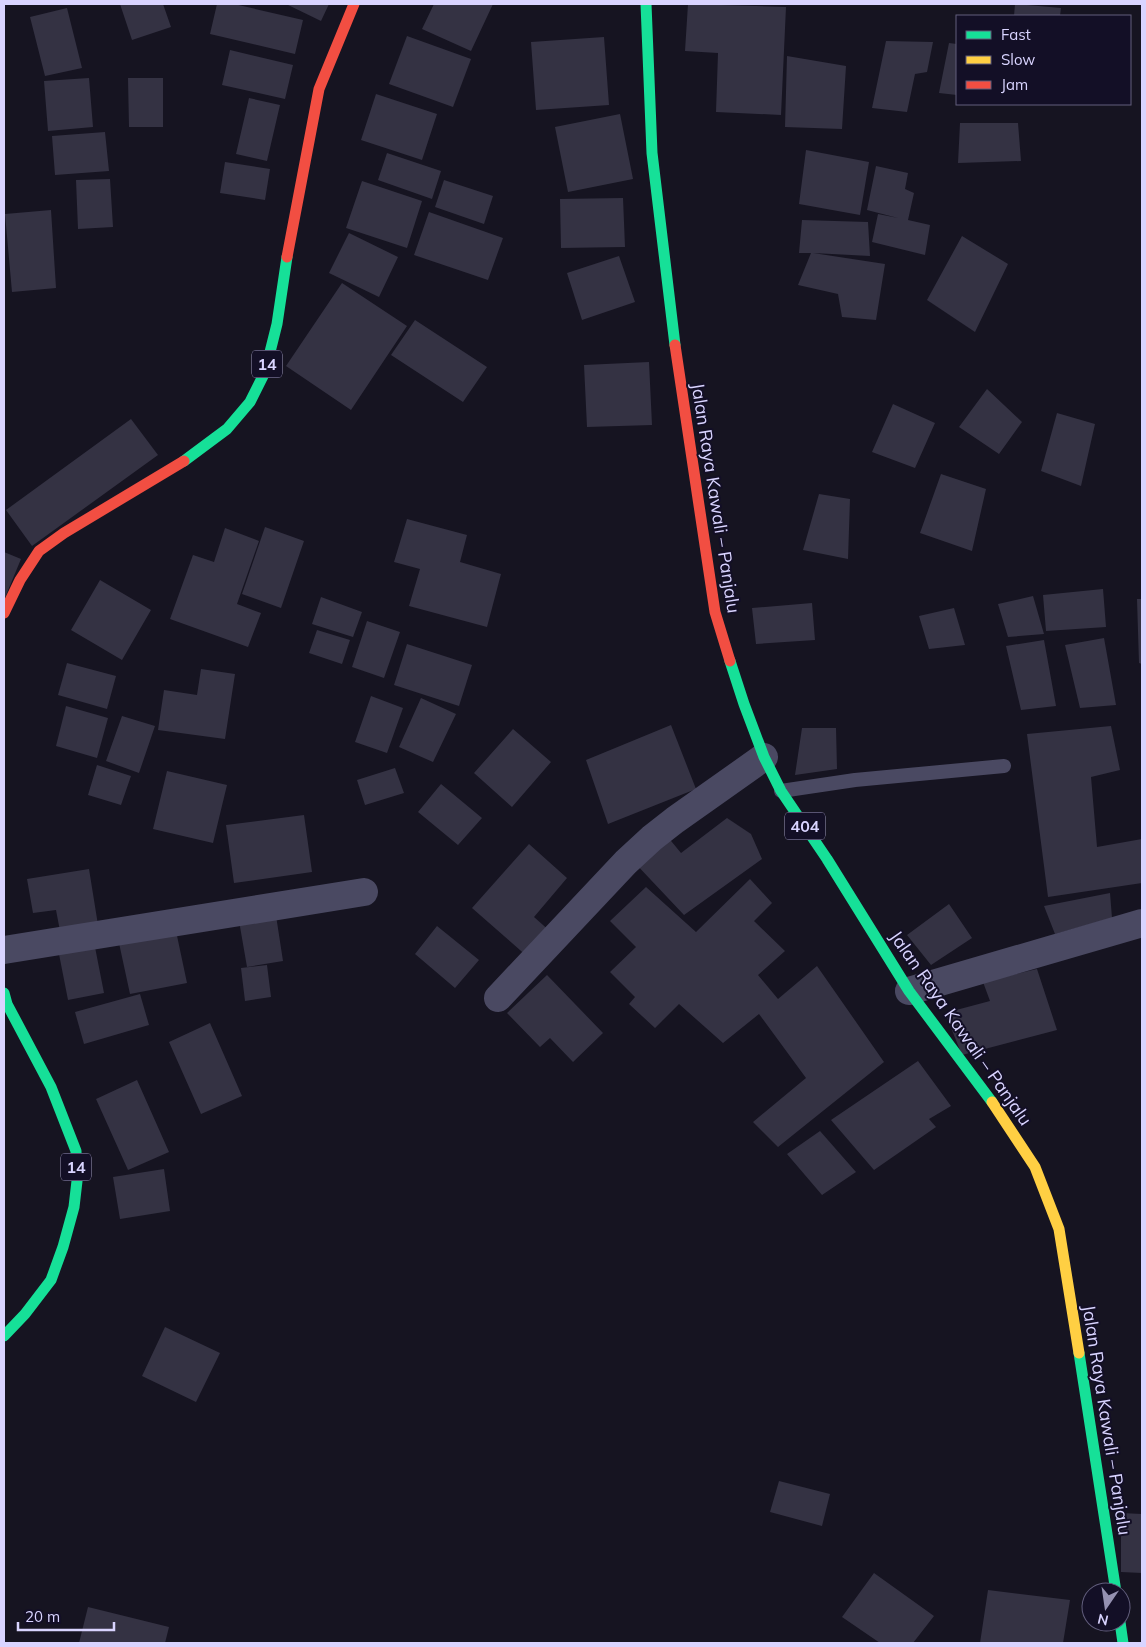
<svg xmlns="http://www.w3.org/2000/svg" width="1146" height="1647" font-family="Mulish,sans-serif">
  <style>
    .building { fill: #343243 }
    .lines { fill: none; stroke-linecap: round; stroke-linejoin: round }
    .lane { stroke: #4a4962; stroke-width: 14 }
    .street { stroke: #4a4962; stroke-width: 28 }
    .fast { stroke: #16e098; stroke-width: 11 }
    .slow { stroke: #ffcf43; stroke-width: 11 }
    .jam { stroke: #f24e42; stroke-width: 11 }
    .labels { text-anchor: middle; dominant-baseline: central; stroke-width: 4; stroke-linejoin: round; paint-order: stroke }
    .shield { fill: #130f26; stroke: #9e99be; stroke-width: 1 }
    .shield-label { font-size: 16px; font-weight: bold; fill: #d9d4ff }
    .street-label { font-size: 18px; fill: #d9d4ff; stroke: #130f26 }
  </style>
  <rect width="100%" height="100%" fill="#161421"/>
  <path class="building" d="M120,4H163L171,27L132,40Z
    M217,4H234L303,20L295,54L210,34Z
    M286,4H329L321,21Z
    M434,4H493L471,51L422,29Z
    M688,4L786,7L781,115L716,112L718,53L685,51Z
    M1015,4L1061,8L1060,16H1014Z
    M67,8L82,68L45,76L30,17Z
    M407,36L471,59L453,107L389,84Z
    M604,37L609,105L536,110L531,42Z
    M886,41L933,42L927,72L915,74L907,112L872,108Z
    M949,43L957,44V95L939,93Z
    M230,50L293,65L285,99L222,85Z
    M787,56L846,66L842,129L785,127Z
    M89,78L93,127L48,131L44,81Z
    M128,78H163V127H129Z
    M376,94L437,114L422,160L361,140Z
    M249,98L280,105L267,161L236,154Z
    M620,114L633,179L568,192L555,127Z
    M960,123H1018L1021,161L958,163Z
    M105,132L109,171L55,175L52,136Z
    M806,150L869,162L860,215L799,204Z
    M387,153L441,171L432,199L378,180Z
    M225,162L270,169L265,200L220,193Z
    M876,166L908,173L905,189L914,193L908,220L930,225L925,255L872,242L878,214L898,218L867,210Z
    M110,179L113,227L78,229L76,180Z
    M444,180L493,196L484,224L435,207Z
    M362,181L422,201L407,248L346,228Z
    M623,198L625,247L561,248L560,199Z
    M51,210L56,288L12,292L5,214Z
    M429,212L503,238L488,280L414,255Z
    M802,220L868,222L870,256L813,253L885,264L876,320L842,317L838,294L798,285L811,253H799Z
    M349,233L398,257L379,297L329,273Z
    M962,236L1008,264L975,332L927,300Z
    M619,256L635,302L582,320L567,273Z
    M342,283L407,326L351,410L286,366Z
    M415,320L487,367L463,402L391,355Z
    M649,362L652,425L587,427L584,365Z
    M987,389L1022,422L999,454L959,427Z
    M893,404L935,423L915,468L872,452Z
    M1057,413L1095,424L1081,486L1041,471Z
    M131,419L158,455L32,546L6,510Z
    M941,474L986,489L972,551L920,533Z
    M819,494L850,499L848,559L803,550Z
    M407,519L467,535L460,562L501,574L487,627L409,606L420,569L394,562Z
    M265,527L304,541L281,608L242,594Z
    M225,528L259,541L237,604L261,613L248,647L170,619L193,555L214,562Z
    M4,552L21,559L4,600Z
    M100,580L151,610L122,660L71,630Z
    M1103,589L1106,627L1046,631L1043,595Z
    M1033,596L1044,634L1008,637L998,604Z
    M321,597L362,612L353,637L312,624Z
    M1137,599H1142V664L1139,663Z
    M812,603L815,640L756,644L752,608Z
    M954,608L965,645L929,649L919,616Z
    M367,621L400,632L384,678L352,667Z
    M317,630L350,640L342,664L309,653Z
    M1104,638L1116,705L1080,708L1065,645Z
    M1044,640L1056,706L1021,710L1006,646Z
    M407,644L472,665L459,706L394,685Z
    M67,663L116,676L107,709L58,695Z
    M201,669L235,674L225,739L158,730L164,690L197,695Z
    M371,696L403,708L387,753L355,742Z
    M421,698L456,714L433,762L399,747Z
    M66,706L108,718L97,758L56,746Z
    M122,716L155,726L139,773L106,761Z
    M671,725L696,789L608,824L586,760Z
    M1111,726L1120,770L1091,777L1097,847L1142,839V883L1048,897L1027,734Z
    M802,728H836L837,769L795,775Z
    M513,729L551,762L512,807L474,773Z
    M97,765L131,776L121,805L88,795Z
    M395,768L404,793L365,805L357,780Z
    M167,771L227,785L213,843L153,829Z
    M441,784L482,818L458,845L418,812Z
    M304,815L312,872L234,883L226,825Z
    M727,818L751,834L762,859L684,915L634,862L667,836L681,853Z
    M529,844L567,878L534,917L552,933L529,958L472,908Z
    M89,869L98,925L60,931L56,910L33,913L27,879Z
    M750,879L772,903L754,921L785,951L758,975L778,999L817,966L884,1062L778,1147L753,1122L806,1078L759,1014L723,1043L679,1004L655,1028L629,1004L635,997L610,972L636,947L610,921L646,887L696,932Z
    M1110,893L1112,918L1055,934L1044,906Z
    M949,904L972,938L931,965L907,935Z
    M275,909L283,961L247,967L238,915Z
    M437,926L479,960L455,988L415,954Z
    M176,931L187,983L130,994L119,943Z
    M94,942L104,993L68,1000L58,949Z
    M267,965L271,997L245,1001L241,968Z
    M1037,969L1057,1030L962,1055L945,1013L990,1001L983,982Z
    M547,975L603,1033L573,1062L550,1038L540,1047L507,1013Z
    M140,994L149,1025L84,1044L75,1012Z
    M210,1023L242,1096L201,1114L169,1042Z
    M918,1061L951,1106L929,1119L936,1127L874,1170L831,1120Z
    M137,1080L169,1152L128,1170L96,1099Z
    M820,1131L856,1172L822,1195L787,1154Z
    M164,1169L170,1211L120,1219L113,1177Z
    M165,1327L220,1353L196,1402L142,1376Z
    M779,1481L830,1494L822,1526L770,1512Z
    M1121,1513L1142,1514V1573L1121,1572Z
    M874,1573L934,1616L913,1643H880L842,1617Z
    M988,1590L1070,1600L1063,1643H980Z
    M88,1607L169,1627L165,1643H79Z"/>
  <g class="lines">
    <path class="lane" d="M781,791L855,780L1004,766"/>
    <path class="street" d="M4,950L364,892
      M909,991L1142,923
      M498,998L626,862L652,838L675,820L764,757"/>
    <path class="fast" d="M646,4L652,153L675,345
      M184,461L227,429L250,402L265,372L277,324L287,257
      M730,661L744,704L764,757L781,791L827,859L909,991L992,1102
      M4,993L7,1004L51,1087L76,1151L77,1181L74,1207L63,1247L51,1280L25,1314L4,1336
      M1079,1353L1116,1592
      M1120,1622L1123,1643"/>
    <path class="slow" d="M992,1102L1035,1167L1059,1229L1079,1353"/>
    <path class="jam" d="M287,257L319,89L354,4
      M675,345L715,612L730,661
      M4,613L20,580L39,551L64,533L184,461"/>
  </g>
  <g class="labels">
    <g class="shield">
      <rect x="252" y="350.5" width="30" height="27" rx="4"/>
      <rect x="785" y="812.5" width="40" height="27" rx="4"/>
      <rect x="61" y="1153.5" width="30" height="27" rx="4"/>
    </g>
    <g class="shield-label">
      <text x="267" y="364">14</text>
      <text x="805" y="826">404</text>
      <text x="76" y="1167">14</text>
    </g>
    <g class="street-label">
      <text transform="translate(716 498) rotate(81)">Jalan Raya Kawali – Panjalu</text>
      <text transform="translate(961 1028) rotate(55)">Jalan Raya Kawali – Panjalu</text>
      <text transform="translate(1107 1420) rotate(81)">Jalan Raya Kawali – Panjalu</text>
    </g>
  </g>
  <rect width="1146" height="1647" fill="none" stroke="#d9d4ff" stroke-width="10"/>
  <rect x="956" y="15" width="175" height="90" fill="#130f26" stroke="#625e7d"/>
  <rect x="966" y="31" width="25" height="8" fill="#16e098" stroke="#625e7d"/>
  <text x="1001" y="40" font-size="15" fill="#d9d4ff">Fast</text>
  <rect x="966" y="56" width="25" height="8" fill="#ffcf43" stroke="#625e7d"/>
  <text x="1001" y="65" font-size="15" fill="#d9d4ff">Slow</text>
  <rect x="966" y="81" width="25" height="8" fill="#f24e42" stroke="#625e7d"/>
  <text x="1001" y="90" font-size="15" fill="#d9d4ff">Jam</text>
  <g transform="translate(1106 1607) rotate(193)"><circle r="24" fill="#130f26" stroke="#625e7d"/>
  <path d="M0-4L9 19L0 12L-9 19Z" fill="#9591b1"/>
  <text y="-8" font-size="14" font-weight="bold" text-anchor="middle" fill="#d9d4ff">N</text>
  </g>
  <path d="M18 1622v8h96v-8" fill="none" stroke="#d9d4ff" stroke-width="2.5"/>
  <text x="25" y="1622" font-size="15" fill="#d9d4ff" stroke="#130f26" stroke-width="4" paint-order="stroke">20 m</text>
</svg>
